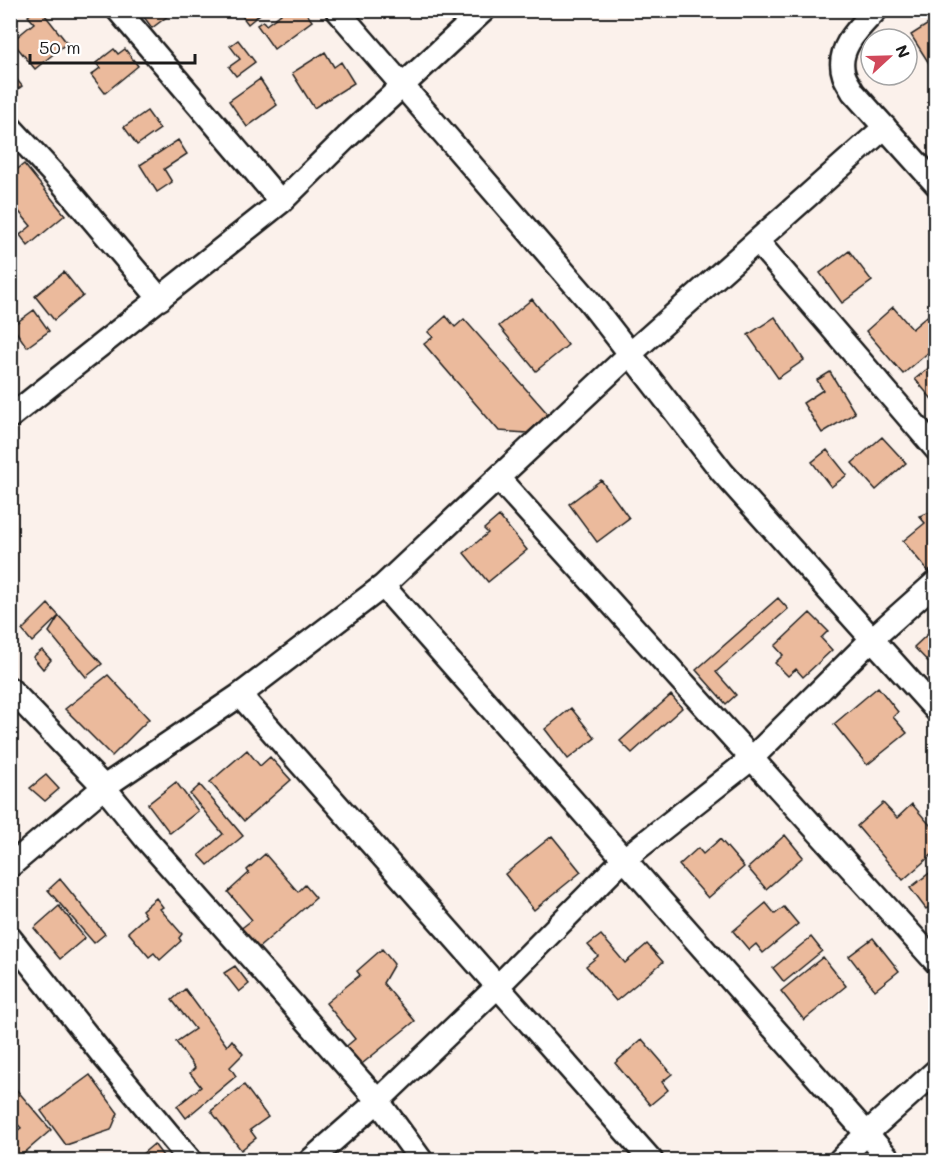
<svg xmlns="http://www.w3.org/2000/svg" width="946" height="1171" viewBox="0 0 946 1171" font-family="Mali,sans-serif">
	<rect width="100%" height="100%" fill="#fbf1eb"/>
	<filter id="ink" filterUnits="userSpaceOnUse"><feTurbulence type="fractalNoise" baseFrequency=".0167" numOctaves="2"/><feDisplacementMap in="SourceGraphic" scale="12" xChannelSelector="R" yChannelSelector="G"/><feConvolveMatrix kernelMatrix="1 2 1 2 8 2 1 2 1" color-interpolation-filters="sRGB"/></filter>
	<g filter="url(#ink)">
		<path fill="#ebba9c" stroke="#1c1c1c" stroke-width="1.5" d="M35,10h6l26,33 -32,26 -23,-28 22,-18 -6,-7z
			M139,10h33l1,2 -21,16z
			M241,10h24l-17,14 -9,-12z
			M278,10h26l8,11 -38,28 -17,-24 6,-4 3,4 15,-11z
			M936,19v47l-4,2 -21,-33z
			M238,40l17,22 -19,14 -7,-9 11,-8 -10,-13z
			M114,49l4,5 7,-5 13,17 -33,27 -14,-18 9,-7 -4,-5z
			M325,52l9,15 7,-5 13,21 -40,25 -22,-35z
			M11,72l11,14 -12,9v-22z
			M260,79l17,26 -30,22 -18,-26z
			M147,111l13,18 -23,16 -13,-18z
			M178,140l9,14 -23,15 8,13 -15,10 -17,-27z
			M24,164l41,51 -37,31 -8,-11 11,-9 -21,-25v-26z
			M849,251l23,30 -30,22 -22,-30z
			M64,272l19,24 -29,24 -19,-24z
			M532,299l36,46 -32,26 -37,-45z
			M893,307l19,22 20,-17 4,4v30l-33,28 -37,-43z
			M34,310l15,21 -22,16 -15,-21z
			M446,316l9,11 9,-8 84,95 -21,19 -28,-2 -75,-87 9,-7 -5,-5z
			M775,317l29,43 -26,18 -30,-43z
			M936,362v42l-21,-25z
			M830,372l25,41 -33,20 -19,-30 20,-13 -6,-10z
			M882,437l24,26 -30,27 -24,-27z
			M827,450l20,25 -16,12 -19,-25z
			M601,480l28,38 -32,24 -28,-38z
			M936,510v55l-8,6 -25,-30 22,-18 -6,-7z
			M499,516l28,34 -39,32 -24,-29 24,-20 -4,-4z
			M778,598l10,11 -72,63 20,23 -10,9 -30,-34z
			M48,604l11,12 -27,26 -10,-12z
			M810,613l18,18 -7,7 11,12 -29,27 -7,-8 -8,7 -13,-13 8,-8 -8,-9z
			M59,616l43,48 -16,13 -37,-45z
			M931,631l5,5v34l-22,-23z
			M42,650l9,10 -8,9 -10,-12z
			M108,675l41,44 -37,37 -47,-47z
			M878,687l20,25 -5,5 14,16 -40,32 -33,-41z
			M671,695l11,13 -50,45 -12,-12z
			M571,708l24,30 -27,21 -23,-30z
			M247,750l13,16 10,-9 21,23 -47,41 -34,-39z
			M46,775l13,14 -14,12 -15,-13z
			M176,782l22,29 -28,22 -22,-29z
			M200,785l43,51 -35,29 -9,-10 24,-21 -33,-40z
			M883,803l14,15 15,-14 24,28v19l-33,29 -46,-54z
			M785,835l18,22 -37,32 -18,-21z
			M552,836l29,36 -47,38 -29,-36z
			M720,839l24,28 -36,31 -29,-33 19,-17 5,6z
			M265,854l33,38 7,-7 11,13 -60,52 -17,-20 13,-10 -24,-28 21,-19 -2,-3z
			M936,868v38l-2,-2 -8,5 -16,-21z
			M60,879l45,55 -11,9 -46,-53z
			M156,898l7,9 -3,2 22,25 -3,4 2,3 -21,19 -6,-7 -5,4 -21,-25 18,-16 -4,-6z
			M766,903l9,11 9,-7 14,17 -35,29 -7,-9 -7,6 -16,-19z
			M59,906l26,32 -25,21 -26,-31z
			M601,935l24,28 22,-19 16,18 -47,39 -30,-35 12,-10 -10,-11z
			M811,937l11,14 -38,31 -11,-14z
			M873,938l26,33 -24,19 -26,-34z
			M382,949l12,15 -11,19 32,38 -57,46 -15,-18 12,-10 -29,-36 34,-28 -3,-4z
			M823,957l23,29 -42,34 -23,-29z
			M235,966l14,18 -10,8 -15,-19z
			M185,989l42,57 5,-6 11,14 -13,13 6,9 -50,42 -9,-12 24,-19 -11,-14 5,-5 -19,-26 19,-13 -23,-29z
			M642,1039l30,35 -10,8 6,8 -18,15 -35,-42z
			M90,1075l28,38 -7,17 -45,15 -25,-34z
			M10,1082l41,48 -35,30h-6v-24l11,-8 -11,-12z
			M244,1085l24,32 -18,13 6,8 -15,12 -30,-39z
			M154,1144l12,16h-31z"/>
		<g fill="none" stroke-linecap="round" stroke-linejoin="round">
			<g stroke="#1c1c1c" stroke-width="27">
				<path id="street" d="M118,10l163,192
					M337,10l252,291 133,171 214,238
					M876,10c-16,17 -41,39 -32,65 2,6 6,11 9,17l83,92
					M10,127l51,55 99,117
					M757,241l179,208
					M10,417l271,-215 66,-65 137,-127
					M498,478l438,484
					M383,586l507,574
					M10,689l94,98 42,52 232,262 43,59
					M240,695l411,465
					M10,866l94,-79 136,-92 143,-109 247,-232 255,-227
					M10,938l91,115 89,107
					M311,1160l67,-59 120,-115 125,-126 128,-101 121,-120 64,-57
					M840,1160l26,-26 70,-63"/>
			</g>
			<use href="#street" stroke="#fff" stroke-width="22"/>
		</g>
	</g>
	<rect width="946" height="1171" fill="none" stroke="#fff" stroke-width="36"/>
	<rect x="18" y="18" width="910" height="1135" fill="none" stroke="#1c1c1c" stroke-width="2" filter="url(#ink)"/>
	<g transform="translate(889 57) rotate(68)"><circle r="28" fill="#ffffff" stroke="#a4a4a4" stroke-width="1.5"/>
	<path d="M0-4.5L10 22L0 15L-10 22Z" fill="#d1495b"/>
	<text y="-9" font-size="16" font-weight="bold" text-anchor="middle" fill="#1c1c1c">N</text>
	</g>
	<path d="M30 54v9h165v-9" fill="none" stroke="#1c1c1c" stroke-width="3"/>
	<text x="39" y="54" font-size="18" fill="#1c1c1c" stroke="#ffffff" stroke-width="4.5" paint-order="stroke">50 m</text>
</svg>
